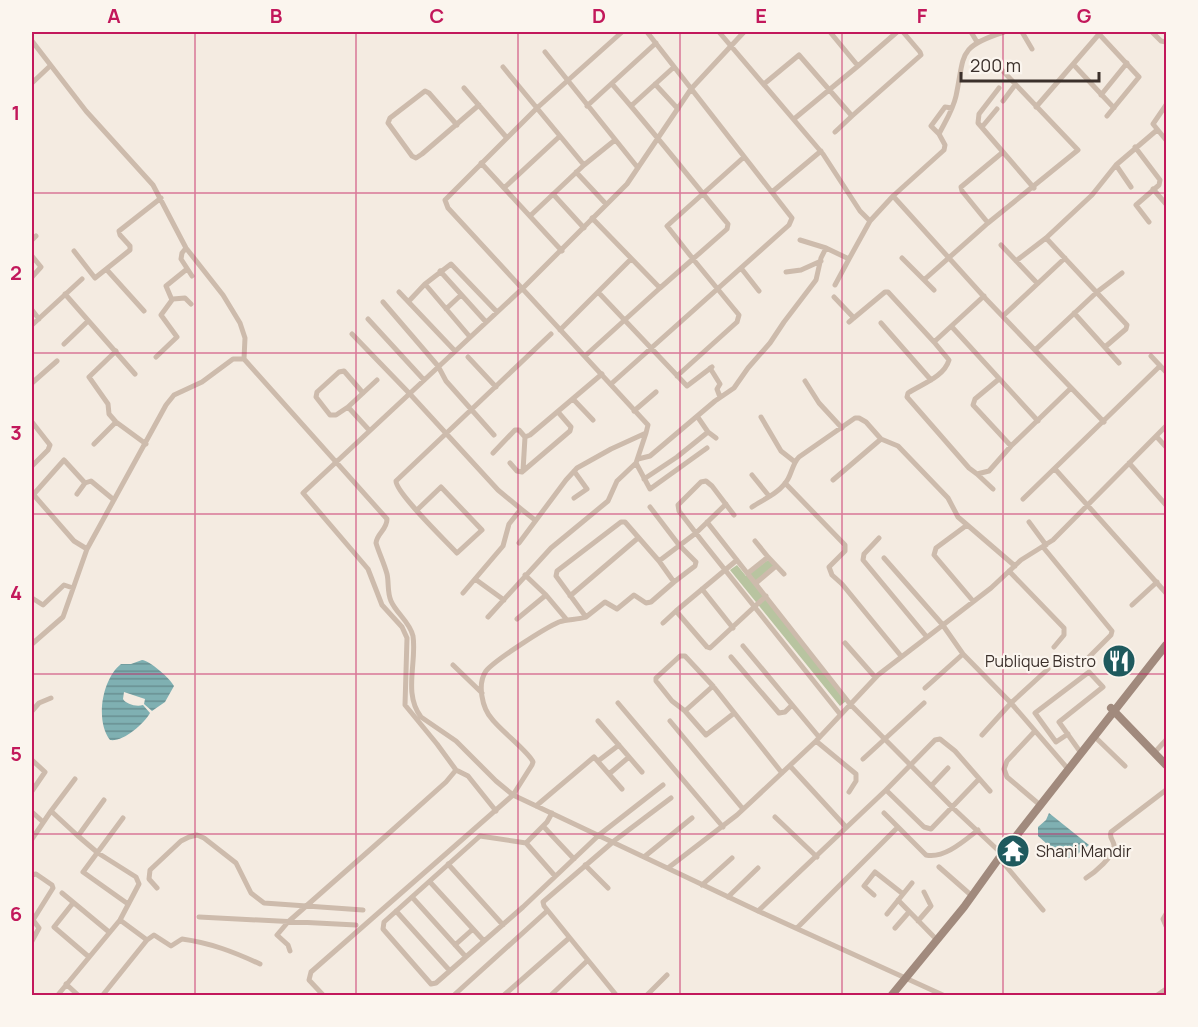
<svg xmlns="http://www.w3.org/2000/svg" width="1198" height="1027" viewBox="0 0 1198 1027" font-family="Manrope,sans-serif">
	<defs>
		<pattern id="water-rules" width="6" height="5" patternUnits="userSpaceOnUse" patternTransform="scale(1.5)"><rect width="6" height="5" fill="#7fb0b2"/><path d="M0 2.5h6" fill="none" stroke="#699091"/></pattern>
	</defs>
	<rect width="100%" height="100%" fill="#f4ebe1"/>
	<path fill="#b8c4a0" d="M768,560l6,6 -21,17 93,118 -6,5 -110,-136 7,-5 9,11z"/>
	<path fill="url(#water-rules)" d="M142,660c8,1 28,18 32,26l-9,16 -13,9 -8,-7 1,-5 -21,-7 -1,7c3,5 13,8 20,6l7,8c-7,12 -27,29 -40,27 -15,-19 -8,-61 11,-76h10z
		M1049,813l40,32 -15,12 -10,2 -26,-23v-9l8,-7z"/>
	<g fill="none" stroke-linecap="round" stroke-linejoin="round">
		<path stroke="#cdbbac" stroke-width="5" d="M719,32l104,122 37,57 10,10 23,-25 93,103 118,123
			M971,32l6,10
			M1022,32l10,17
			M1152,32l9,9 5,1
			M1099,34l40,43 -32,39
			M32,41l54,70 67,74 33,63 37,47 17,28 5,15 -1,21
			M545,52l93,116
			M1073,64l41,44
			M858,66l39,-34
			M503,67l81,98 -54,51
			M32,83l18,-17
			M612,84c40,46 77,93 116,140l-1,5 -34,30 -26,-33 77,-69
			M655,84l23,25
			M764,84l35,-29 53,61 69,-61 -1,-3 -17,-20
			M464,88l43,50
			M999,88l-20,26 -1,9 56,65
			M1101,95l26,-32
			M1003,101l12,-16
			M1166,105l-13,19 13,16
			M587,106l69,-63
			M631,106l43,-39
			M1036,107l64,-74
			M794,119l64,-53 -28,-34
			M457,125l-28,-32 -4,-2 -35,27 -2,5 24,33 4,2 6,-4 57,-49
			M982,127l15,-18
			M835,132l17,-16
			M939,134l-8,-8 14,-19 7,1
			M1135,147l25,33 -1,5 -23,20 13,17
			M481,163l81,88
			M584,165l31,-25
			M1116,165l15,22
			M576,172l30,32
			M504,188l56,-52
			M1153,189l13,15
			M772,192l49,-41
			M553,194l31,34
			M893,196l51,-46 1,-5 -6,-11c6,-12 14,-24 17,-38 9,-42 1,-49 48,-64
			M592,218l68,70 33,-29 46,56 -2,7 -60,54
			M988,223l-26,-32 -1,-4 42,-35
			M1046,238l81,87 -1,4 -21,18
			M32,240l4,-4
			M800,240l26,8
			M1001,245l36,38
			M186,248l-4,5 -1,6 11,17
			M74,251l21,27 35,-28v-4l-10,-11 -1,-4 42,-33
			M32,256l9,11 -9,10
			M902,258l32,32
			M1016,261l30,-23 46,-43 24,-30 41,-35
			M741,268l18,23
			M107,270l37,41
			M440,271l46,51
			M786,272l15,-2 20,-9
			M925,279l63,-56 90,-73 -78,-82
			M425,284l26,-20 46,48
			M835,285l14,-26
			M399,292l56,59
			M598,292l89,94 25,-19
			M65,294l70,80
			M984,296l-50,46 15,18c-5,17 -27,24 -41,33l-1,4 62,71 8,6 12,-3 22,-25 60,-58
			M834,297l20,21
			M173,299l12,-1 6,6
			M409,301l16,-17 45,53
			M383,302l55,64 8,15 48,54
			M446,309l15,-14
			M32,310l7,9
			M1074,313l45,50
			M1003,316l62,-58
			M368,319l56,61
			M849,322l36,-30h3l46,50
			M881,323l50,57
			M32,325l50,-46
			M952,327l86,94
			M560,330l71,-71
			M352,334l57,59 89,97 23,19
			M64,344l24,-23
			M1035,350l62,-58 25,-19
			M116,351l-27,26 19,27 1,10 7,8 30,22
			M585,356l75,-68
			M1151,356l15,16
			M156,357l21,-20 -16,-22 11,-15 -6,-14 21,-17
			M468,357l28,30
			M710,368l10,16 -3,5 3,8
			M999,379l-24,20 -2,6 38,41
			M805,381l14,22 23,25
			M32,383l25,-22
			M611,384l178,-159 3,-7 -145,-186
			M573,399l20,21
			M348,407l-12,8h-6l-14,-18 1,-5 22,-20 5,-1 19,22
			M634,411l22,-19
			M697,416l11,16 8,6
			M761,417l20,34 14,11
			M32,422l18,23 -2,5 -16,16
			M369,430l-21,-23 29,-27
			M1156,436l10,11
			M94,444l22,-22
			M493,453l22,-23h4l6,7 5,-2 72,-61
			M638,459l12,-3 65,-55 19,-13 14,-20 22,-25 14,-21 32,-42 5,-22 5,-10 23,11 21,-38
			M510,463l7,8 5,1 48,-41 1,-4 -13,-15
			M636,463l14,26 57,-41
			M1129,463l37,42
			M1055,469l111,124
			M523,471l2,-34
			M574,471l13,18 -13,9
			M977,474l16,15
			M752,475l17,21
			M644,479l33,-22 31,-25
			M833,480l48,-41
			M785,483l60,62v6l-16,16 3,8 10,9 59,72
			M32,493l42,48 13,8
			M77,494l8,-11 6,-2 23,19
			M33,495l31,-35 21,23
			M1023,499l137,-133
			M650,507l29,38 17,17 -1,4 -21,16
			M752,507c12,-8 28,-14 36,-28 4,-7 5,-16 11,-22l56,-39h4l7,4 15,17 17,7 50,52 10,19 57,49
			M417,510l24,-23 41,43 -25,23c-11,-12 -61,-60 -61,-72l155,-147
			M734,515l-22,-29 -6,-5 -5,1 -23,23 1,6 23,30 138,173
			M707,522l143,182 103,104 49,46
			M1029,522l17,23
			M967,525l-31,23 -2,7 39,46
			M879,538l-15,16 -1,6 63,76
			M755,541l13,16
			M519,543l47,-63 11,-12 34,-19 35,-16 2,-8 -200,-217 -3,-8 92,-92 85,-76
			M1043,547l69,84 -1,4 -23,23
			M884,558l58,66 21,30
			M737,560l-61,51 31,36 3,1 56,-52
			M659,561l15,21 -23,20 -5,1 -12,-8 -17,14 -12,-7 -19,15 -30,-41 1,-5 64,-49h4l34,39 37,-28 30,-29
			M1009,571l55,57v7l-10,12
			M748,573l20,-16 16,17
			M525,575l21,20 21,25
			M475,579l29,21
			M756,583l20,-17
			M702,589l31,39
			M463,593l40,-47 6,-22 12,-15 14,11
			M570,596l68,-58
			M32,598l11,7 21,-20 9,3
			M1132,605l25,-23
			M488,617l63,-69 57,-47 9,-20 19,-18 10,-30
			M517,619l29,-24
			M663,623l13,-12
			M845,643l30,34
			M32,644l31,-27 24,-68 79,-144 8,-10 28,-13 31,-23h11l143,160c0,11 -10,14 -11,24 3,10 8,20 11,31 2,8 0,18 4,27 5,12 19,21 22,35 4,27 -10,57 8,81l35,24 40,40 17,14 245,116 187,85
			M743,646l76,91
			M731,657l48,56 6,-1 7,-7
			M453,665l29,28
			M925,688l38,-34 48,49 57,66
			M618,703l105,124
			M32,711l7,-8 12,-5
			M685,711l28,-25
			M733,714l-27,21 -21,-24 -13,-10 -16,-20v-3l24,-22h5l28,30 69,87
			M598,721l44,51
			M670,721l73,88
			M1035,731l-28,30 -3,8 3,8 33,28
			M1068,734l-12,8 -21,-29 54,-41 14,15 -44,35 22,31
			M982,735l29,-32 37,-34
			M1094,736l31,30
			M816,741l40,33v7l-7,11
			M1155,752l11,-12
			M863,759l61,-56
			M32,760l13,12 -13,19
			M598,761l21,-16
			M790,766l56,61
			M456,770l12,6 28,35
			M609,774l20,-17
			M75,779l-24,32 27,25
			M931,786l17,-18
			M886,790l38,37 7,2 48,-50
			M536,806l58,-49 28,32
			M32,812l10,9
			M552,813l-5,9 -21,21 -46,-7 -96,86 -1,7 48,55 5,-1 87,-76 76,-72 64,-50
			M884,813l42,42c18,4 38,-14 52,-25
			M775,817l42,40
			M123,818l-40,54 45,32
			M543,826l31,33
			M32,839l19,-28
			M526,843l29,33
			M644,857l48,-39
			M999,858l44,52
			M448,864l55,61
			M585,865l23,23
			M939,867l33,29
			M668,868l69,-53 79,-74 62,-66 113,-87 30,-28 32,-20 113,-114
			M32,875l4,-1 16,11 1,3 -20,32 6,8 -7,13
			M1086,878c8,-5 29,-22 28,-33 -1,-6 -5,-7 -3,-13l55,-42
			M430,882l54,59
			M702,885l30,-27
			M157,888l-8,-9 1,-9 31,-29 8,-4 8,-2 7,3 32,25 15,30 13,10 99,7
			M62,893l47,39
			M874,895l-10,-9 11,-14 28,22
			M412,897l54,60
			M728,897l30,-29
			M898,900l39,40
			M73,903l-19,24 35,30
			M396,911l54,60
			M758,911l128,-121 49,-50 5,-1 15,12 35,40
			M887,914l25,-31
			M1166,914l-3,5 3,7
			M199,917l157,8
			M918,921l13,-15 -7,-14
			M797,928l101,-101
			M895,928l14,-16
			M147,940l7,-5 17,11 11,-7c29,4 52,13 78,25
			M455,945l18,-16
			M290,951l-2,-6 -11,-10 11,-13 100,-88 58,-52 10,-12 -19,-26 -32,-39 2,-67 -5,-11 -20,-22 -14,-36 -65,-76 219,-204 105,-105 64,-95 53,-57
			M66,984l13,12
			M57,996l63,-76 19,-36 -3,-7 -38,-24 -20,-17 26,-36
			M102,996l45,-56 -27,-20
			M324,996l-15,-16 2,-8 202,-177 19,-30 1,-3c-3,-9 -33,-32 -41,-43 -10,-11 -15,-35 -6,-48 9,-11 59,-43 73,-49 9,-3 18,-2 27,-5
			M453,996l94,-85
			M503,996l65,-57
			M550,996l37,-35
			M617,996l-73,-90 -1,-4 71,-61 57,-43
			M646,996l21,-21
			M1156,996l10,-7"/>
		<path stroke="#a18a7d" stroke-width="8" d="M1111,708l55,57
			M891,996l73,-89 38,-53 164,-209"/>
	</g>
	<path fill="none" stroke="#c2185b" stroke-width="1.5" stroke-opacity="0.55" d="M195,32v964M356,32v964M518,32v964M680,32v964M842,32v964M1003,32v964M32,193h1134M32,353h1134M32,514h1134M32,674h1134M32,834h1134"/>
	<defs>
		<g id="restaurant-disc" transform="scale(1.725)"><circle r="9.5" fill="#1f5a5e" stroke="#fbf5ee"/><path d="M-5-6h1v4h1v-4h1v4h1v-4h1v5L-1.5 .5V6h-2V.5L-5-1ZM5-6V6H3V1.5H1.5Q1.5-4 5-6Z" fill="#fff"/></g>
		<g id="temple-disc" transform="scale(1.725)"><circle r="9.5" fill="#1f5a5e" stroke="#fbf5ee"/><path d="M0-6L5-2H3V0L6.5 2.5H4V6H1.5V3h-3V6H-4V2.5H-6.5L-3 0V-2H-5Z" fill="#fff"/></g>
	</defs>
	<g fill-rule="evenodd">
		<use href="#restaurant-disc" x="1119" y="661"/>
		<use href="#temple-disc" x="1013" y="851"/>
	</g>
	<g text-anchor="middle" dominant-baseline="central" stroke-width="4.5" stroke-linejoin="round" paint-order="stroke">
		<g font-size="16" fill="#3b302b" stroke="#fbf5ee" text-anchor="end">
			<text x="1096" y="661">Publique Bistro</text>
			<text x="1036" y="851" text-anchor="start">Shani Mandir</text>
		</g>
	</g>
	<rect width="1198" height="1027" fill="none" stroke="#fbf5ee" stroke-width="66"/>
	<path d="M961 72v9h138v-9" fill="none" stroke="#3b302b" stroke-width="3"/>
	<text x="970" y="72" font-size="18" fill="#3b302b" stroke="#fbf5ee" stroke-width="4.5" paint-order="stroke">200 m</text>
	<rect x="33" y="33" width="1132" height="961" fill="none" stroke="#c2185b" stroke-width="2"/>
	<g font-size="20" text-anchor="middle" font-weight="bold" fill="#c2185b">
		<text x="114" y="23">A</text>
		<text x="276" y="23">B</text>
		<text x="437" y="23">C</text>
		<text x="599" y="23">D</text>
		<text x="761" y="23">E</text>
		<text x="922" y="23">F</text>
		<text x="1084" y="23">G</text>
		<text x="16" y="120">1</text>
		<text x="16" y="280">2</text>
		<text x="16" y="440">3</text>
		<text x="16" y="600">4</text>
		<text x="16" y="761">5</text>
		<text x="16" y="921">6</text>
	</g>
</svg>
